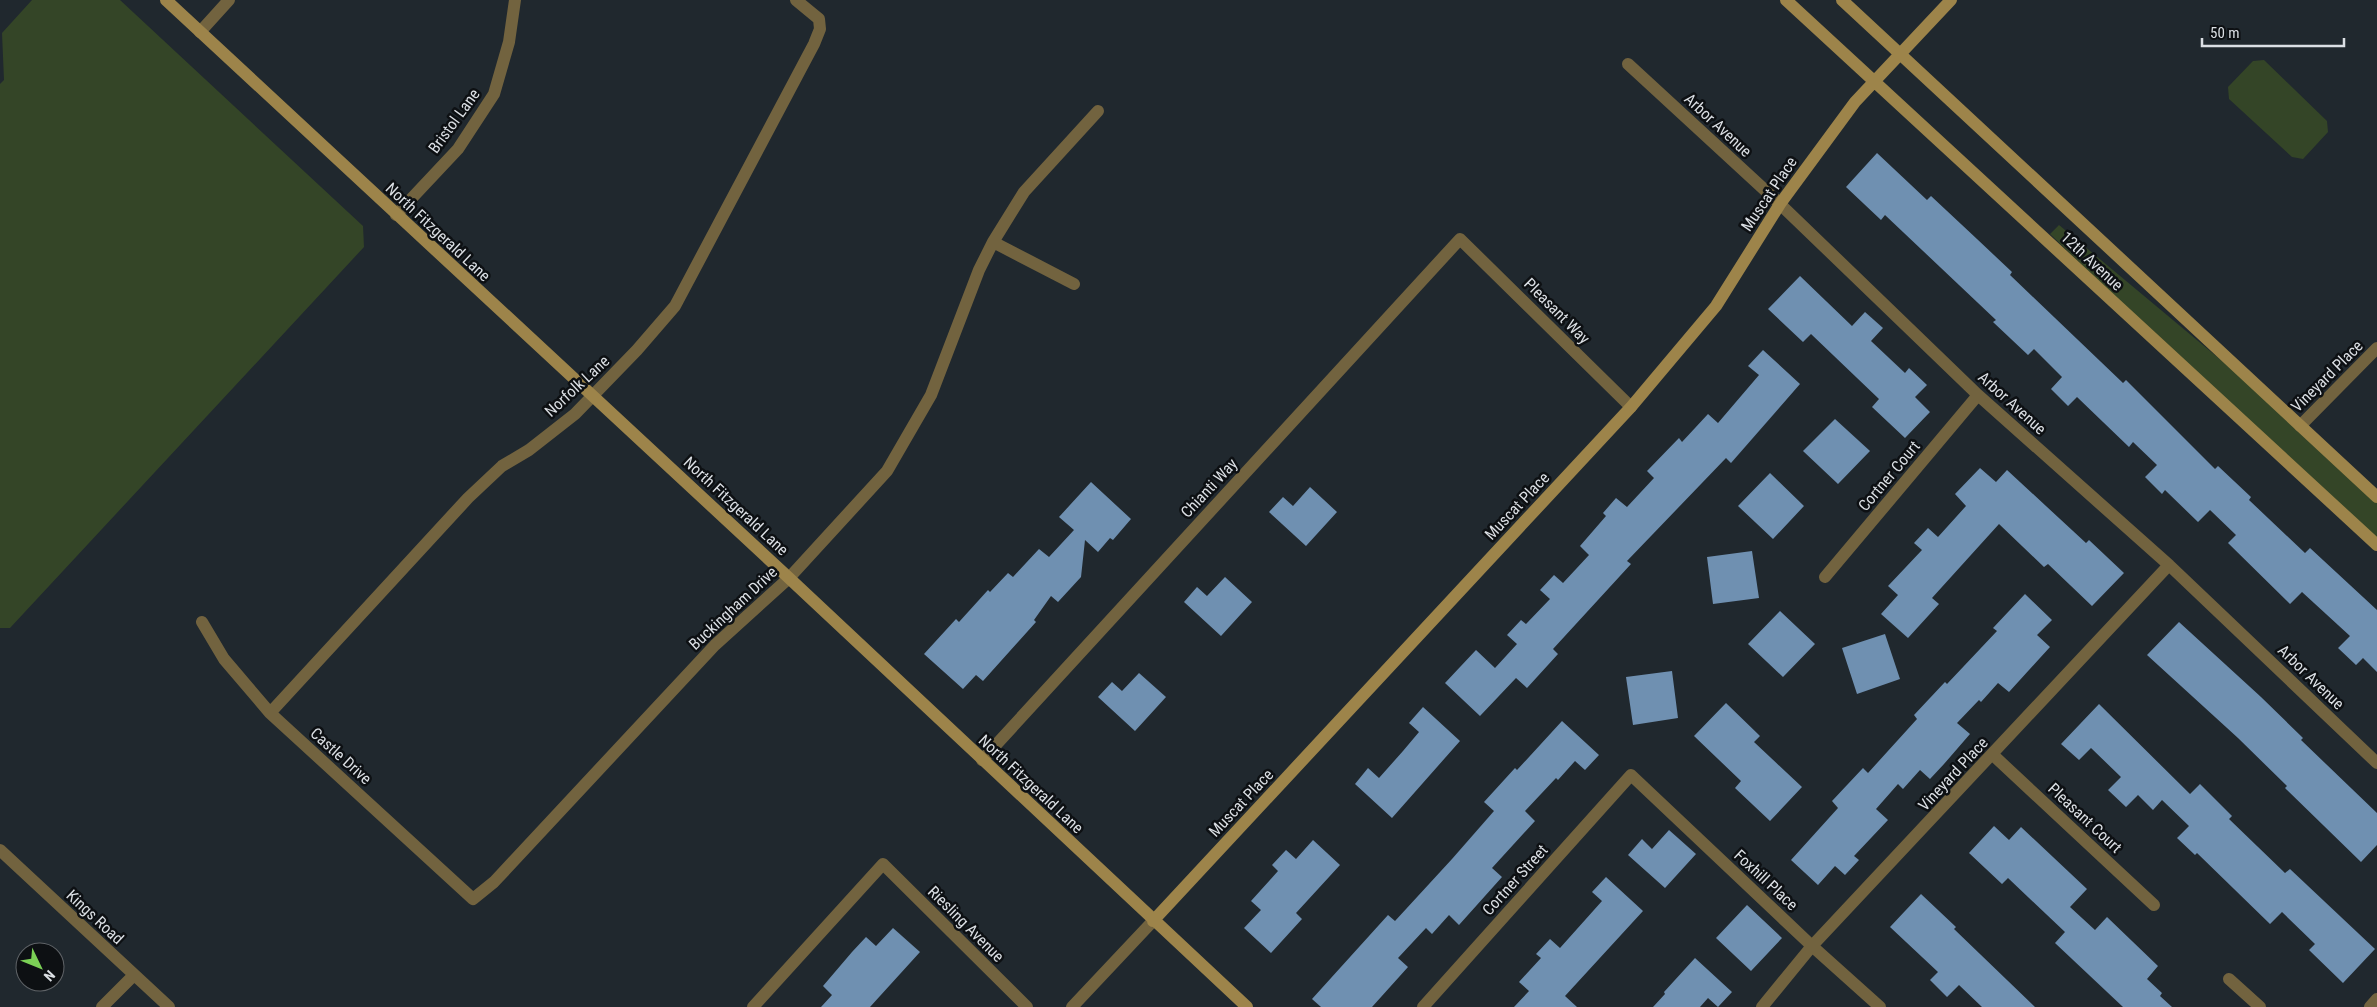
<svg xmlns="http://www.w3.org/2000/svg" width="2377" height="1007" viewBox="0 0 2377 1007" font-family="'Roboto Condensed',sans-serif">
	<rect width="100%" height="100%" fill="#20282e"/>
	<path fill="#344527" d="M32,0h88l243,226 1,21 -354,381h-10v-544l4,-4 -2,-47z
		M2264,60l63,61 1,11 -25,27 -11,-2 -63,-58 -1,-12 25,-26z
		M2059,225l241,201 77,71v49l-97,-90 -230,-222z"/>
	<path fill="#6f90b1" d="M1877,153l50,47 4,-4 46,43 35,33 -2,3 113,108 3,-3 89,89 3,-3 33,31 -2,3 56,53 5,-5 67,62v62l-14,-14 -7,7 -18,-17 12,-12 -48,-44 -12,12 -62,-61 8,-8 -26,-25 -12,12 -33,-32 -3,4 -17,-17 12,-12 -24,-23 -4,5 -52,-50 -9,9 -17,-17 11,-12 -28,-28 -6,6 -35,-33 3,-2 -111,-105 -4,5 -35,-33z
		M1800,276l52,50 13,-14 18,16 -12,13 34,32 4,-5 18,17 -12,12 15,15 -25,26 -33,-31 7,-8 -68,-65 -8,8 -35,-33z
		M1763,350l37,34 -69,79 -5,-5 -99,103 4,3 -78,85 5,5 -31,34 -11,-10 -36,38 -35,-33 31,-33 19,18 22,-24 -10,-9 14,-15 5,4 24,-25 -10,-9 14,-15 9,8 26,-28 -9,-9 26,-30 -3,-3 13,-15 11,9 27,-29 -7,-7 32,-33 3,4 26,-28 10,9 41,-48 -11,-9z
		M1835,419l35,32 -32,33 -35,-33z
		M1980,468l16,14 11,-12 79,73 3,-3 35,33 -32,33 -44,-42 -4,3 -45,-43 -67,74 7,6 -31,34 -27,-24 17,-19 -10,-9 34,-36 -8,-7 14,-15 10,9 28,-31 -11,-12z
		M1770,473l34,33 -31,33 -35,-33z
		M1091,482l40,37 -18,21 -3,-2 -12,14 -13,-12 -4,37 -23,25 -7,-6 -17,24 2,2 -53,59 -7,-6 -13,14 -39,-35 32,-35 3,3 29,-32 2,2 18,-19 5,4 26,-28 10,8 25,-27 -15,-13z
		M1310,487l27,25 -31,34 -37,-34 14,-15 10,9z
		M1752,551l7,47 -46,6 -6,-47z
		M1225,577l27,25 -31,34 -37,-34 13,-15 10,9z
		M2025,594l27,26 -15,15 13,12 -41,45 -11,-9 -17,19 -2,-2 -22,23 13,11 -26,30 -14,15 -10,-9 -17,19 -5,-5 -22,25 12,11 -34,36 5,4 -14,15 -10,-9 -17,19 -27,-25 47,-52 -6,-7 31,-33 5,5 49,-54 -3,-4 31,-33 2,2 50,-53 -4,-3z
		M1780,611l35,33 -32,33 -35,-33z
		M2179,622l82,75 42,41 -2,2 76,73v32l-16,17 -76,-74 2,-2 -49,-48 -91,-83z
		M1885,634l15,45 -43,15 -15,-46z
		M1672,671l6,47 -45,7 -7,-48z
		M1139,673l27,24 -31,34 -37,-34 14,-15 10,9z
		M1726,703l34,33 -6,6 48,45 -32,34 -35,-33 6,-7 -47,-45z
		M2099,704l91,90 10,-10 32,32 -3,3 56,54 5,-4 85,80 -32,34 -34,-33 6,-6 -33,-32 -12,12 -73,-71 -2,2 -18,-17 12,-12 -27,-26 -9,10 -15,-15 -12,12 -18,-17 13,-13 -30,-29 -12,12 -18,-16z
		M1423,707l37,34 -68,77 -37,-34 13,-16 11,10 24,-27 16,-19 -10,-9z
		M1562,721l37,34 -14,15 -10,-9 -17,19 -2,-2 -31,33 10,10 -43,47 10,9 -43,48 -10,-10 -17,19 -6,-6 -28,30 10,9 -36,40h-51l-9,-8 76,-84 7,6 57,-62 42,-48 -10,-9 31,-34 2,2z
		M1994,826l15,14 12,-13 66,62 -17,18 25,23 12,-13 51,49 -11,13 15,14 -2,3 12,11h-49l-68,-64 10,-11 -57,-54 -6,6 -33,-31z
		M1669,830l27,24 -31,34 -37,-33 14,-16 10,10z
		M1313,840l27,25 -44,48 6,6 -31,34 -27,-25 17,-18 -10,-9 27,-30 -6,-6 14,-15 10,9z
		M1606,877l37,34 -78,85 12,11h-63l15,-16 -10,-9 22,-24 -5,-4 14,-15 10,9 42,-47 -10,-9z
		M1921,894l35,33 -2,2 81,78h-53l-23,-22 -12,12 -17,-17 8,-8 -48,-45z
		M1747,905l35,33 -31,33 -35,-33z
		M893,928l27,24 -50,55h-49l11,-12 -9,-9 29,-34 14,-15 10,9z
		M1695,958l37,34 -14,15 -10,-9 -8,9h-47l12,-13 -1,-2z"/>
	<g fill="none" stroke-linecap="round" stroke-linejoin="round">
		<path stroke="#72633f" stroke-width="12" d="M200,32l29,-32
			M1628,64l152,140 198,191 191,170 208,198
			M396,215l62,-66 36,-55 15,-52 6,-42
			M993,242l81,42
			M2300,426l77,-78
			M1825,577l153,-182
			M202,622l22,37 46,54 203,186 21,-17 221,-237 74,-67 98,-107 44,-76 48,-125 14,-28 31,-50 74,-81
			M270,713l198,-215 34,-32 27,-16 46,-36 62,-64 38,-44 139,-262 6,-15 -1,-10 -23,-19
			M1993,755l161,150
			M982,760l478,-521 171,168
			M0,850l169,157
			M2229,979l31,28
			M102,1007l32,-32
			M753,1007l130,-143 144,143
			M1072,1007l81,-86
			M1423,1007l208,-232 181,171 68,61
			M1762,1007l50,-61 357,-381
			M2370,1007l7,-8"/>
		<path stroke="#9d844a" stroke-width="12" d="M166,0l623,578 458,429
			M1786,0l591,545
			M1842,0l535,497
			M1153,921l478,-514 85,-101 64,-102 75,-102 96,-102"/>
	</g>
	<g text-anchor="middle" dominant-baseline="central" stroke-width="5" stroke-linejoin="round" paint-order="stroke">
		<g font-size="16" fill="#dbdfe4" stroke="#0d1013">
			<text transform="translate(454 121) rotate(-54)">Bristol Lane</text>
			<text transform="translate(1718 125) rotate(43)">Arbor Avenue</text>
			<text transform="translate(1769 194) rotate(-56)">Muscat Place</text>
			<text transform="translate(438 232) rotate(43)">North Fitzgerald Lane</text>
			<text transform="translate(2092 261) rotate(43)">12th Avenue</text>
			<text transform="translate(1557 311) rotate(45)">Pleasant Way</text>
			<text transform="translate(2327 376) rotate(-45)">Vineyard Place</text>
			<text transform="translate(577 386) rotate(-43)">Norfolk Lane</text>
			<text transform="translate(2012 403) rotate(42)">Arbor Avenue</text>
			<text transform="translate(1889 476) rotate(-50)">Cortner Court</text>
			<text transform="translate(1209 488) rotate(-47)">Chianti Way</text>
			<text transform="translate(736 506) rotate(43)">North Fitzgerald Lane</text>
			<text transform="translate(1517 506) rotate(-47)">Muscat Place</text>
			<text transform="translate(733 608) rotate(-43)">Buckingham Drive</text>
			<text transform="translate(2311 677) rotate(44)">Arbor Avenue</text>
			<text transform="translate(341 756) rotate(42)">Castle Drive</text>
			<text transform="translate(1953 774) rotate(-47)">Vineyard Place</text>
			<text transform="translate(1031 784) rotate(43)">North Fitzgerald Lane</text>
			<text transform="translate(1241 803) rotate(-47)">Muscat Place</text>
			<text transform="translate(2085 818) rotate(43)">Pleasant Court</text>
			<text transform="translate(1515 880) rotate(-48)">Cortner Street</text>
			<text transform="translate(1766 880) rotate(43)">Foxhill Place</text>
			<text transform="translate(95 917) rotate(43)">Kings Road</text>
			<text transform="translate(966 924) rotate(45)">Riesling Avenue</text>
		</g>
	</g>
	<g transform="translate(40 967) rotate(133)"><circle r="24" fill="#0d1013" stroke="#5f6367"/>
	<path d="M0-4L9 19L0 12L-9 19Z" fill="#7bd156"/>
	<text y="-8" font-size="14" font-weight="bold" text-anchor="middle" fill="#dbdfe4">N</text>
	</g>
	<path d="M2202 38v8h142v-8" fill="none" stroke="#dbdfe4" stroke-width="2.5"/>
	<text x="2210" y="38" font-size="15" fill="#dbdfe4" stroke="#0d1013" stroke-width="4" paint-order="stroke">50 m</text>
</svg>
